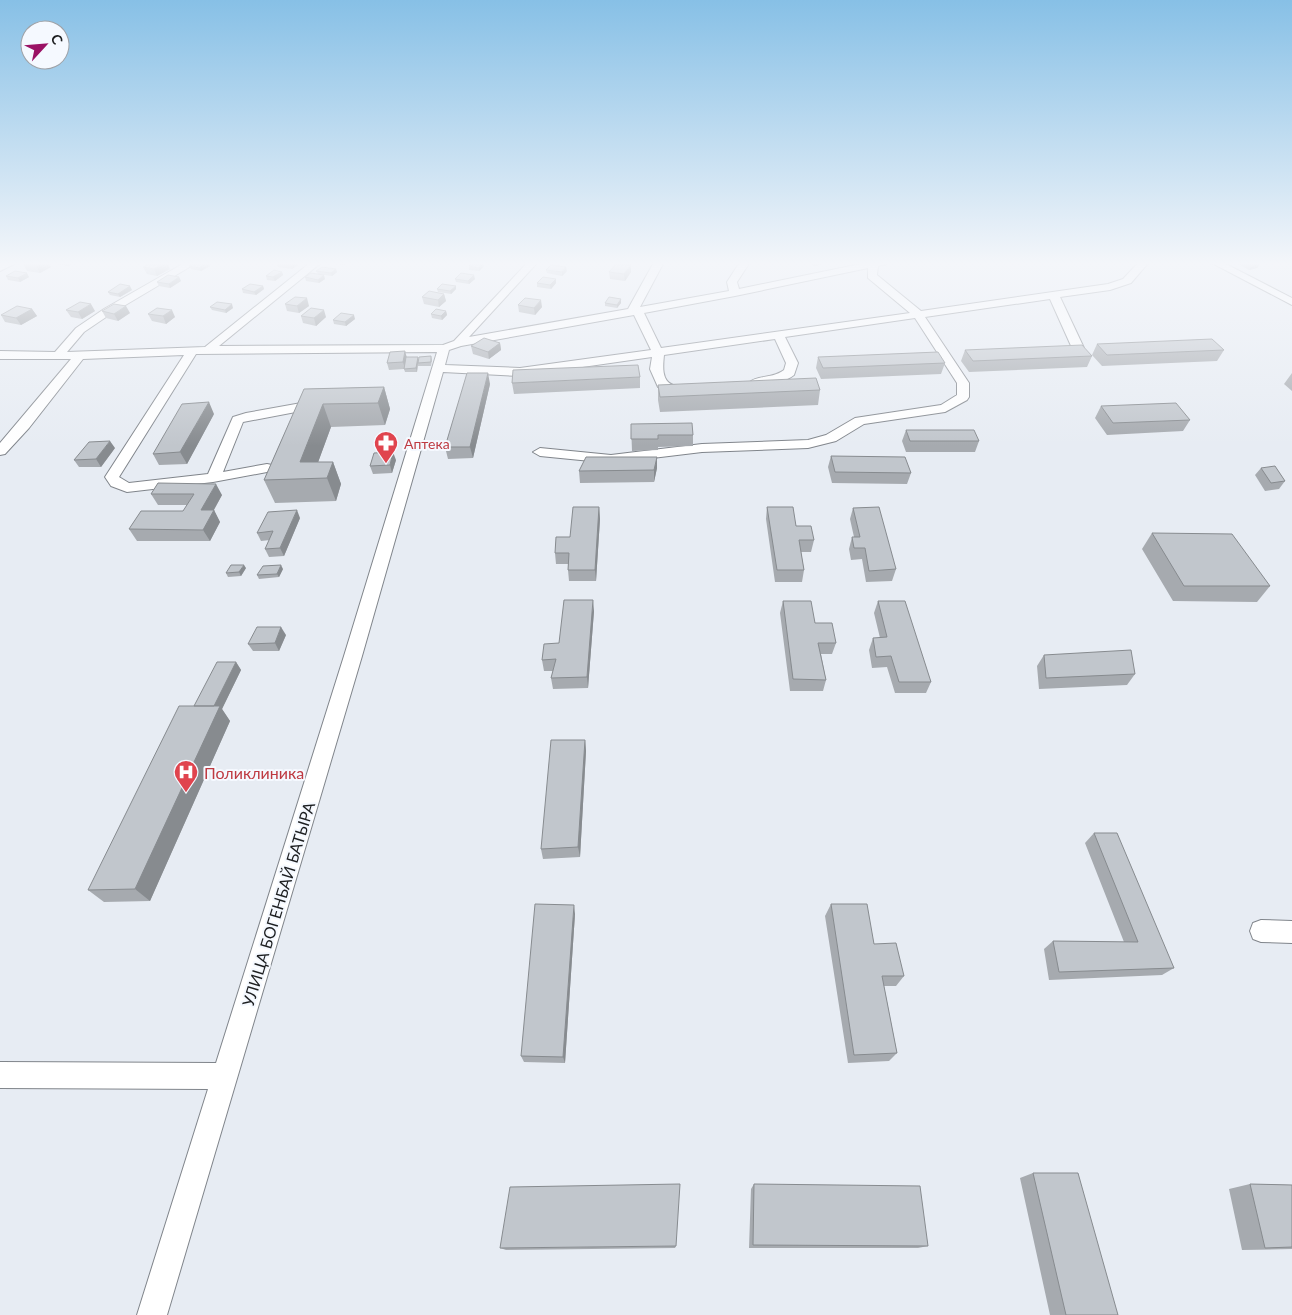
<svg xmlns="http://www.w3.org/2000/svg" width="1292" height="1315" viewBox="0 0 1292 1315" font-family="Lato,sans-serif">
	<rect width="100%" height="100%" fill="#e7ecf3"/>
	<g fill="none" stroke-linecap="round" stroke-linejoin="round">
		<g stroke="#80858b" stroke-width="2">
			<path id="minor" d="M5,262h13l-18,9v-7z
				M186,262h12l-86,51 -28,19 -17,20 138,-5 106,-85h11l-103,84 224,-1 11,-4 74,-79h10l-69,75 159,-28 26,-47h10l-24,45 89,-16 -2,-9 13,-20h10l-13,20 2,7 131,-27h18l-1,2 -9,2 -1,9 44,36 187,-27 15,-5 16,-17h10l-18,21 -21,7 -50,7 24,51 -6,3 -6,-3 -22,-49 -125,18 44,66v14l-2,3 -22,12 -81,12 -28,17 -28,7 -106,4 -91,11 -71,-7 -7,-4 7,-4 71,7 91,-11 106,-4 18,-5 29,-17 86,-13 16,-10v-12l-42,-65 -130,19 13,26 -4,12c-9,7 -35,17 -44,7 7,-7 22,-3 34,-12l2,-7 -11,-24 -111,16c-1,10 -3,26 9,30 5,2 11,0 16,1l2,3c-9,9 -23,4 -33,-2l-8,-18 2,-12 -132,19 -77,-4 -81,284 -195,659h-30l71,-226 -208,-1v-26l216,1 128,-407 93,-304 -241,2 -77,123 10,6 79,-9 25,-57 13,-4 72,-13 4,1 2,3 -2,3 -79,15 -20,50 44,-8 5,1 2,3 -2,3 -5,1 -54,10 -86,10 -16,-6 -6,-9 79,-122 -101,4 -54,69 -24,26 -5,1v-12l71,-84h-71v-8l55,1 21,-24 28,-19zM868,268v10l42,35 -249,35 -17,-35 91,-17zM634,315l17,35 -131,18 -75,-3 4,-15 12,-4z
				M1210,262h12l70,36v7z
				M1261,920l31,1v22l-31,-1 -8,-3 -3,-8 3,-8z"/>
		</g>
		<use href="#minor" fill="#fff" fill-rule="evenodd"/>
	</g>
	<path fill="#a6aaaf" d="M53,262h22l-7,4 -14,-3z
		M196,262h22l-3,2 -6,-1 1,3 -9,5 -10,-2 -2,-3z
		M332,262h16l-4,3 -11,-2z
		M809,262h22l-17,4z
		M1234,262h27l-4,6 -8,2z
		M484,263v3l-5,5 -10,-1v-4z
		M23,264l28,3 -11,6 -13,-2z
		M277,264l21,1 -6,4 -14,-2z
		M631,265v7l-6,9 -15,-2 -1,-7z
		M143,267l27,2 -13,7 -10,-2z
		M336,269l1,3 -5,4 -14,-2 -2,-3z
		M546,270l21,1 -5,5 -15,-3z
		M282,272l1,3 -8,6 -8,-1 -1,-4z
		M6,276l23,1 -9,5 -12,-2z
		M179,277l2,4 -11,7 -11,-2 -2,-4z
		M305,277l20,2 -6,4 -13,-2z
		M455,279h20l-6,5 -13,-2z
		M556,279v4l-5,6 -14,-2v-4z
		M263,286l1,3 -8,6 -13,-2 -1,-4z
		M437,289h19l-5,5 -13,-2z
		M132,290l-12,7 -10,-2 -2,-3z
		M444,294l2,7 -7,6 -15,-3 -2,-7z
		M621,299v4l-4,5 -12,-2v-3z
		M285,304l24,2 -10,7 -12,-2z
		M518,305l24,2 -7,8 -16,-3z
		M210,307l23,1 -7,5 -14,-3z
		M32,309l5,7 -16,9 -16,-3 -4,-7z
		M66,310l29,1 -13,8 -11,-2z
		M102,311l28,2 -12,8 -12,-3z
		M446,311l1,4 -5,5 -10,-2 -1,-4z
		M148,314l27,3 -9,7 -14,-3z
		M301,316l25,1 -10,9 -13,-3z
		M355,319l-9,7 -12,-2 -1,-4z
		M500,343l1,7 -12,9 -16,-5 -2,-8z
		M1097,344l127,6 -7,11 -115,5 -10,-11z
		M965,350l127,6 -5,11 -118,5 -8,-11z
		M431,356l1,4 -1,6h-13v-2l-1,8h-12l-1,-3 -15,1 -2,-7 19,-6h12v3z
		M818,357l127,6 -4,11 -120,5 -5,-11z
		M1292,373v18l-8,-7z
		M640,377v11l-126,6 -2,-11z
		M490,384l-17,74 -25,1 -3,-12z
		M658,385l162,5 -2,15 -158,7 -2,-12z
		M384,387l6,22 -5,16 -54,2 -13,35h15l8,22 -5,17 -61,2 -11,-23 40,-91z
		M1101,406l89,14 -7,11 -76,4 -12,-17z
		M214,414l-27,50 -28,1 -6,-11z
		M631,424l62,11v11l-35,1v3l-26,1z
		M906,430l73,11 -4,11h-69l-4,-11z
		M115,448l-14,19h-22l-5,-7z
		M831,456l80,17 -4,11 -75,-1 -4,-16z
		M657,457v11l-3,14 -74,1 -1,-12z
		M396,460l-4,13 -19,1 -3,-8z
		M1261,468l24,13 -6,8 -14,2 -10,-16z
		M158,483l64,12 -8,15 6,12 -10,19h-73l-8,-12 54,-18 4,-6h-29l-7,-11z
		M599,507l1,12 -4,62h-27l-1,-11v-6h-12l-1,-11z
		M767,507l29,19 18,14 -3,12h-10l3,18 -2,12h-27l-9,-63z
		M853,508l43,61 -4,12 -26,1 -4,-23 -11,1 -2,-11 3,-12h2l-4,-18z
		M300,518l-16,38 -15,1 -4,-8 5,-9 -9,1 -4,-8z
		M1152,533l118,53 -13,16 -84,-1 -31,-52z
		M246,568l-5,8 -13,1 -2,-4z
		M283,569l-4,8 -20,2 -2,-4z
		M783,601l32,22 21,20 -4,11h-11l5,26 -3,11h-33l-10,-78z
		M878,601l53,81 -5,11h-31l-8,-26 -15,1 -3,-18 4,-12h7l-6,-25z
		M594,611l-6,77 -35,1 -2,-11 2,-7h-9l-2,-11 17,-17z
		M286,635l-7,16h-26l-5,-7z
		M1044,655l91,19 -8,11 -88,4 -2,-23z
		M236,662l5,8 -19,39 8,12 -80,180 -46,1 -16,-12 106,-184z
		M585,740l1,11 -6,106 -37,2 -2,-10z
		M1094,833l80,135 -12,7 -113,5 -5,-31 9,-8 71,1 -39,-99z
		M831,904l43,40 30,32 -8,10h-12l13,67 -8,8 -41,2 -23,-147z
		M575,914l-10,149 -41,-1 -3,-6z
		M1033,1173l85,142h-68l-30,-137z
		M754,1184l174,62 -10,2h-169l2,-59z
		M1250,1184l42,1v64l-50,1 -13,-61z
		M676,1246l-1,2 -169,2 -6,-2z"/>
	<path fill="#878b8f" d="M45,262h2l4,5 -11,6 -4,-7z
		M66,262h9l-7,4z
		M167,262l3,7 -13,7 -3,-7z
		M208,262l2,4 -9,5 -2,-3z
		M297,262l1,3 -6,4 -1,-3z
		M815,262h16l-17,4z
		M1254,262h7l-4,6 -8,2z
		M484,263v3l-5,5v-3z
		M631,265v7l-6,9 -1,-7z
		M566,267l1,4 -5,5v-4z
		M336,269l1,3 -5,4 -1,-3z
		M282,272l1,3 -8,6 -2,-4z
		M27,273l2,4 -9,5 -2,-4z
		M324,275l1,4 -6,4 -1,-3z
		M474,275l1,4 -6,5 -1,-3z
		M179,277l2,4 -11,7 -1,-4z
		M556,279v4l-5,6 -1,-4z
		M130,286l2,4 -12,7 -2,-3z
		M263,286l1,3 -8,6 -2,-3z
		M456,286v3l-5,5 -1,-3z
		M444,294l2,7 -7,6 -1,-7z
		M307,298l2,8 -10,7 -2,-7z
		M621,299v4l-4,5v-3z
		M541,300l1,7 -7,8 -1,-7z
		M91,304l4,7 -13,8 -4,-7z
		M232,304l1,4 -7,5 -1,-3z
		M126,306l4,7 -12,8 -4,-7z
		M32,309l5,7 -16,9 -5,-7z
		M172,310l3,7 -9,7 -3,-8z
		M324,310l2,7 -10,9 -2,-8z
		M446,311l1,4 -5,5 -1,-4z
		M354,315l1,4 -9,7 -1,-4z
		M500,343l1,7 -12,9 -1,-7z
		M405,351l2,7 -2,11 -2,-7z
		M418,357v4l-1,11 -1,-4z
		M488,373l2,11 -17,74 -3,-11z
		M384,387l6,22 -5,16 -7,-22z
		M209,402l5,12 -27,50 -7,-12z
		M323,404l8,23 -19,52 -12,-17z
		M110,441l5,7 -14,19 -5,-8z
		M393,452l3,8 -4,13 -2,-8z
		M657,457v11l-3,14v-12z
		M333,462l8,22 -5,17 -9,-23z
		M216,484l6,11 -15,27 -6,-12z
		M599,507l1,12 -4,62 -1,-11z
		M214,510l6,12 -10,19 -7,-11z
		M297,510l3,8 -16,38 -4,-8z
		M244,565l2,3 -5,8 -2,-4z
		M281,565l2,4 -4,8 -2,-3z
		M593,600l1,11 -6,77 -1,-11z
		M281,627l5,8 -7,16 -4,-8z
		M236,662l5,8 -19,39 8,12 -80,180 -15,-12 77,-180z
		M585,740l1,11 -6,106 -2,-10z
		M574,905l1,9 -10,149 -2,-6z"/>
	<path fill="#c1c6cc" stroke="#878b8f" d="M28,262h17l-9,4 -13,-2z
		M153,262h14l-13,7 -11,-2z
		M196,262h12l-9,6 -10,-2z
		M280,262h17l-6,4 -14,-2z
		M473,262h3l8,1 -5,5 -10,-2z
		M617,263l14,2 -7,9 -15,-2z
		M551,265l15,2 -4,5 -16,-2z
		M322,267l14,2 -5,4 -15,-2z
		M274,270l8,2 -9,5 -7,-1z
		M15,271l12,2 -9,5 -12,-2z
		M311,273l13,2 -6,5 -13,-3z
		M461,273l13,2 -6,6 -13,-2z
		M168,275l11,2 -10,7 -12,-2z
		M543,277l13,2 -6,6 -13,-2z
		M120,284l10,2 -12,8 -10,-2z
		M250,284l13,2 -9,6 -12,-3z
		M442,284l14,2 -6,5 -13,-2z
		M429,291l15,3 -6,6 -16,-3z
		M295,297l12,1 -10,8 -12,-2z
		M609,297l12,2 -4,6 -12,-2z
		M525,298l16,2 -7,8 -16,-3z
		M80,302l11,2 -13,8 -12,-2z
		M217,302l15,2 -7,6 -15,-3z
		M114,304l12,2 -12,8 -12,-3z
		M17,306l15,3 -16,9 -15,-3z
		M157,308l15,2 -9,6 -15,-2z
		M311,308l13,2 -10,8 -13,-2z
		M436,309l10,2 -5,5 -10,-2z
		M341,313l13,2 -9,7 -12,-2z
		M484,338l16,5 -12,9 -17,-6z
		M1212,339l12,11 -117,5 -10,-11z
		M1082,345l10,11 -119,5 -8,-11z
		M405,351l-2,11 -16,1 3,-11z
		M938,352l7,11 -122,5 -5,-11z
		M431,356v6l-13,1 1,-6z
		M406,357h12l-2,11 -12,1z
		M638,365l2,12 -128,6 1,-13z
		M467,373h21l-18,74h-25z
		M816,378l4,12 -160,7 -2,-12z
		M384,387l-6,16 -55,1 -23,58h33l-6,16 -63,2 40,-91z
		M209,402l-29,50 -27,2 29,-50z
		M1176,403l14,17 -77,3 -12,-17z
		M692,423l1,12h-35v4h-27v-15z
		M906,430h68l5,11h-69z
		M110,441l-14,18 -22,1 15,-18z
		M393,452l-3,13 -20,1 4,-13z
		M831,456l74,1 6,16 -76,-1z
		M586,457h71l-3,13 -75,1z
		M1275,466l10,15 -14,2 -10,-15z
		M158,483l58,1 -15,26h13l-11,20 -74,-1 12,-18h42l11,-17h-43z
		M573,507h26l-4,63h-27l1,-17h-14l1,-16h14z
		M767,507h26l3,19h15l3,14h-15l5,30h-27z
		M879,507l17,62 -27,2 -4,-23h-11l-2,-11h8l-7,-29z
		M297,510l-17,38 -15,1 8,-18 -16,2 11,-21z
		M1152,533l80,1 38,52h-86z
		M231,565h13l-5,7 -13,1z
		M281,565l-4,9 -20,1 6,-9z
		M564,600h29l-6,77 -36,1 5,-19 -14,1 2,-16 15,-1z
		M783,601h28l4,22h17l4,20h-18l8,37 -33,-1z
		M878,601h27l26,81h-32l-8,-26 -15,1 -3,-19 14,-1z
		M257,627h24l-6,16 -27,1z
		M1131,650l4,24 -89,4 -2,-23z
		M217,662h19l-22,44h-20z
		M179,706h41l-85,183 -47,1z
		M551,740h34l-7,107 -37,2z
		M1094,833h23l57,135 -115,4 -6,-31 85,1z
		M535,904l39,1 -11,152 -42,-1z
		M831,904h36l7,40 22,-1 8,33h-22l15,77 -43,2z
		M1033,1173h45l40,142h-52z
		M680,1184l-4,62 -176,2 10,-61z
		M754,1184l166,2 8,60 -175,-1z
		M1250,1184l42,1v62l-27,1z"/>
	<linearGradient id="sky" x2="0" y2="1"><stop stop-color="#87c0e6"/><stop offset="0.59" stop-color="#f4f6fa"/><stop offset="1" stop-color="#f4f6fa" stop-opacity="0"/></linearGradient>
	<rect width="1292" height="446" fill="url(#sky)"/>
	<defs>
		<g id="pharmacy-pin" transform="scale(1.25)"><path d="M0 17L-7.5 6A9.5 9.5 0 1 1 7.5 6Z" fill="#e0444e" stroke="#f5f9ff"/><path d="M-2-6h4v4h4v4h-4v4h-4v-4h-4v-4h4Z" fill="#fff"/></g>
		<g id="hospital-pin" transform="scale(1.25)"><path d="M0 17L-7.5 6A9.5 9.5 0 1 1 7.5 6Z" fill="#e0444e" stroke="#f5f9ff"/><path d="M-5-5h3v3.5h4V-5h3V5h-3V1.5h-4V5h-3Z" fill="#fff"/></g>
	</defs>
	<g fill-rule="evenodd">
		<use href="#pharmacy-pin" x="386" y="443"/>
		<use href="#hospital-pin" x="186" y="772"/>
	</g>
	<g text-anchor="middle" dominant-baseline="central" stroke-width="4" stroke-linejoin="round" paint-order="stroke">
		<g font-size="14" fill="#be3a42" stroke="#f5f9ff" text-anchor="start">
			<text x="404" y="443">Аптека</text>
		</g>
		<g font-size="16" fill="#be3a42" stroke="#f5f9ff" text-anchor="start">
			<text x="204" y="772">Поликлиника</text>
		</g>
		<g font-size="16" fill="#1c1e20" stroke="#f5f9ff">
			<text transform="translate(278 904) rotate(-73)">УЛИЦА БОГЕНБАЙ БАТЫРА</text>
		</g>
	</g>
	<g transform="translate(45 45) rotate(64)"><circle r="24" fill="#f5f9ff" stroke="#9ea1a6"/>
	<path d="M0-4L9 19L0 12L-9 19Z" fill="#9a1265"/>
	<text y="-8" font-size="14" font-weight="bold" text-anchor="middle" fill="#1c1e20">С</text>
	</g>
</svg>
